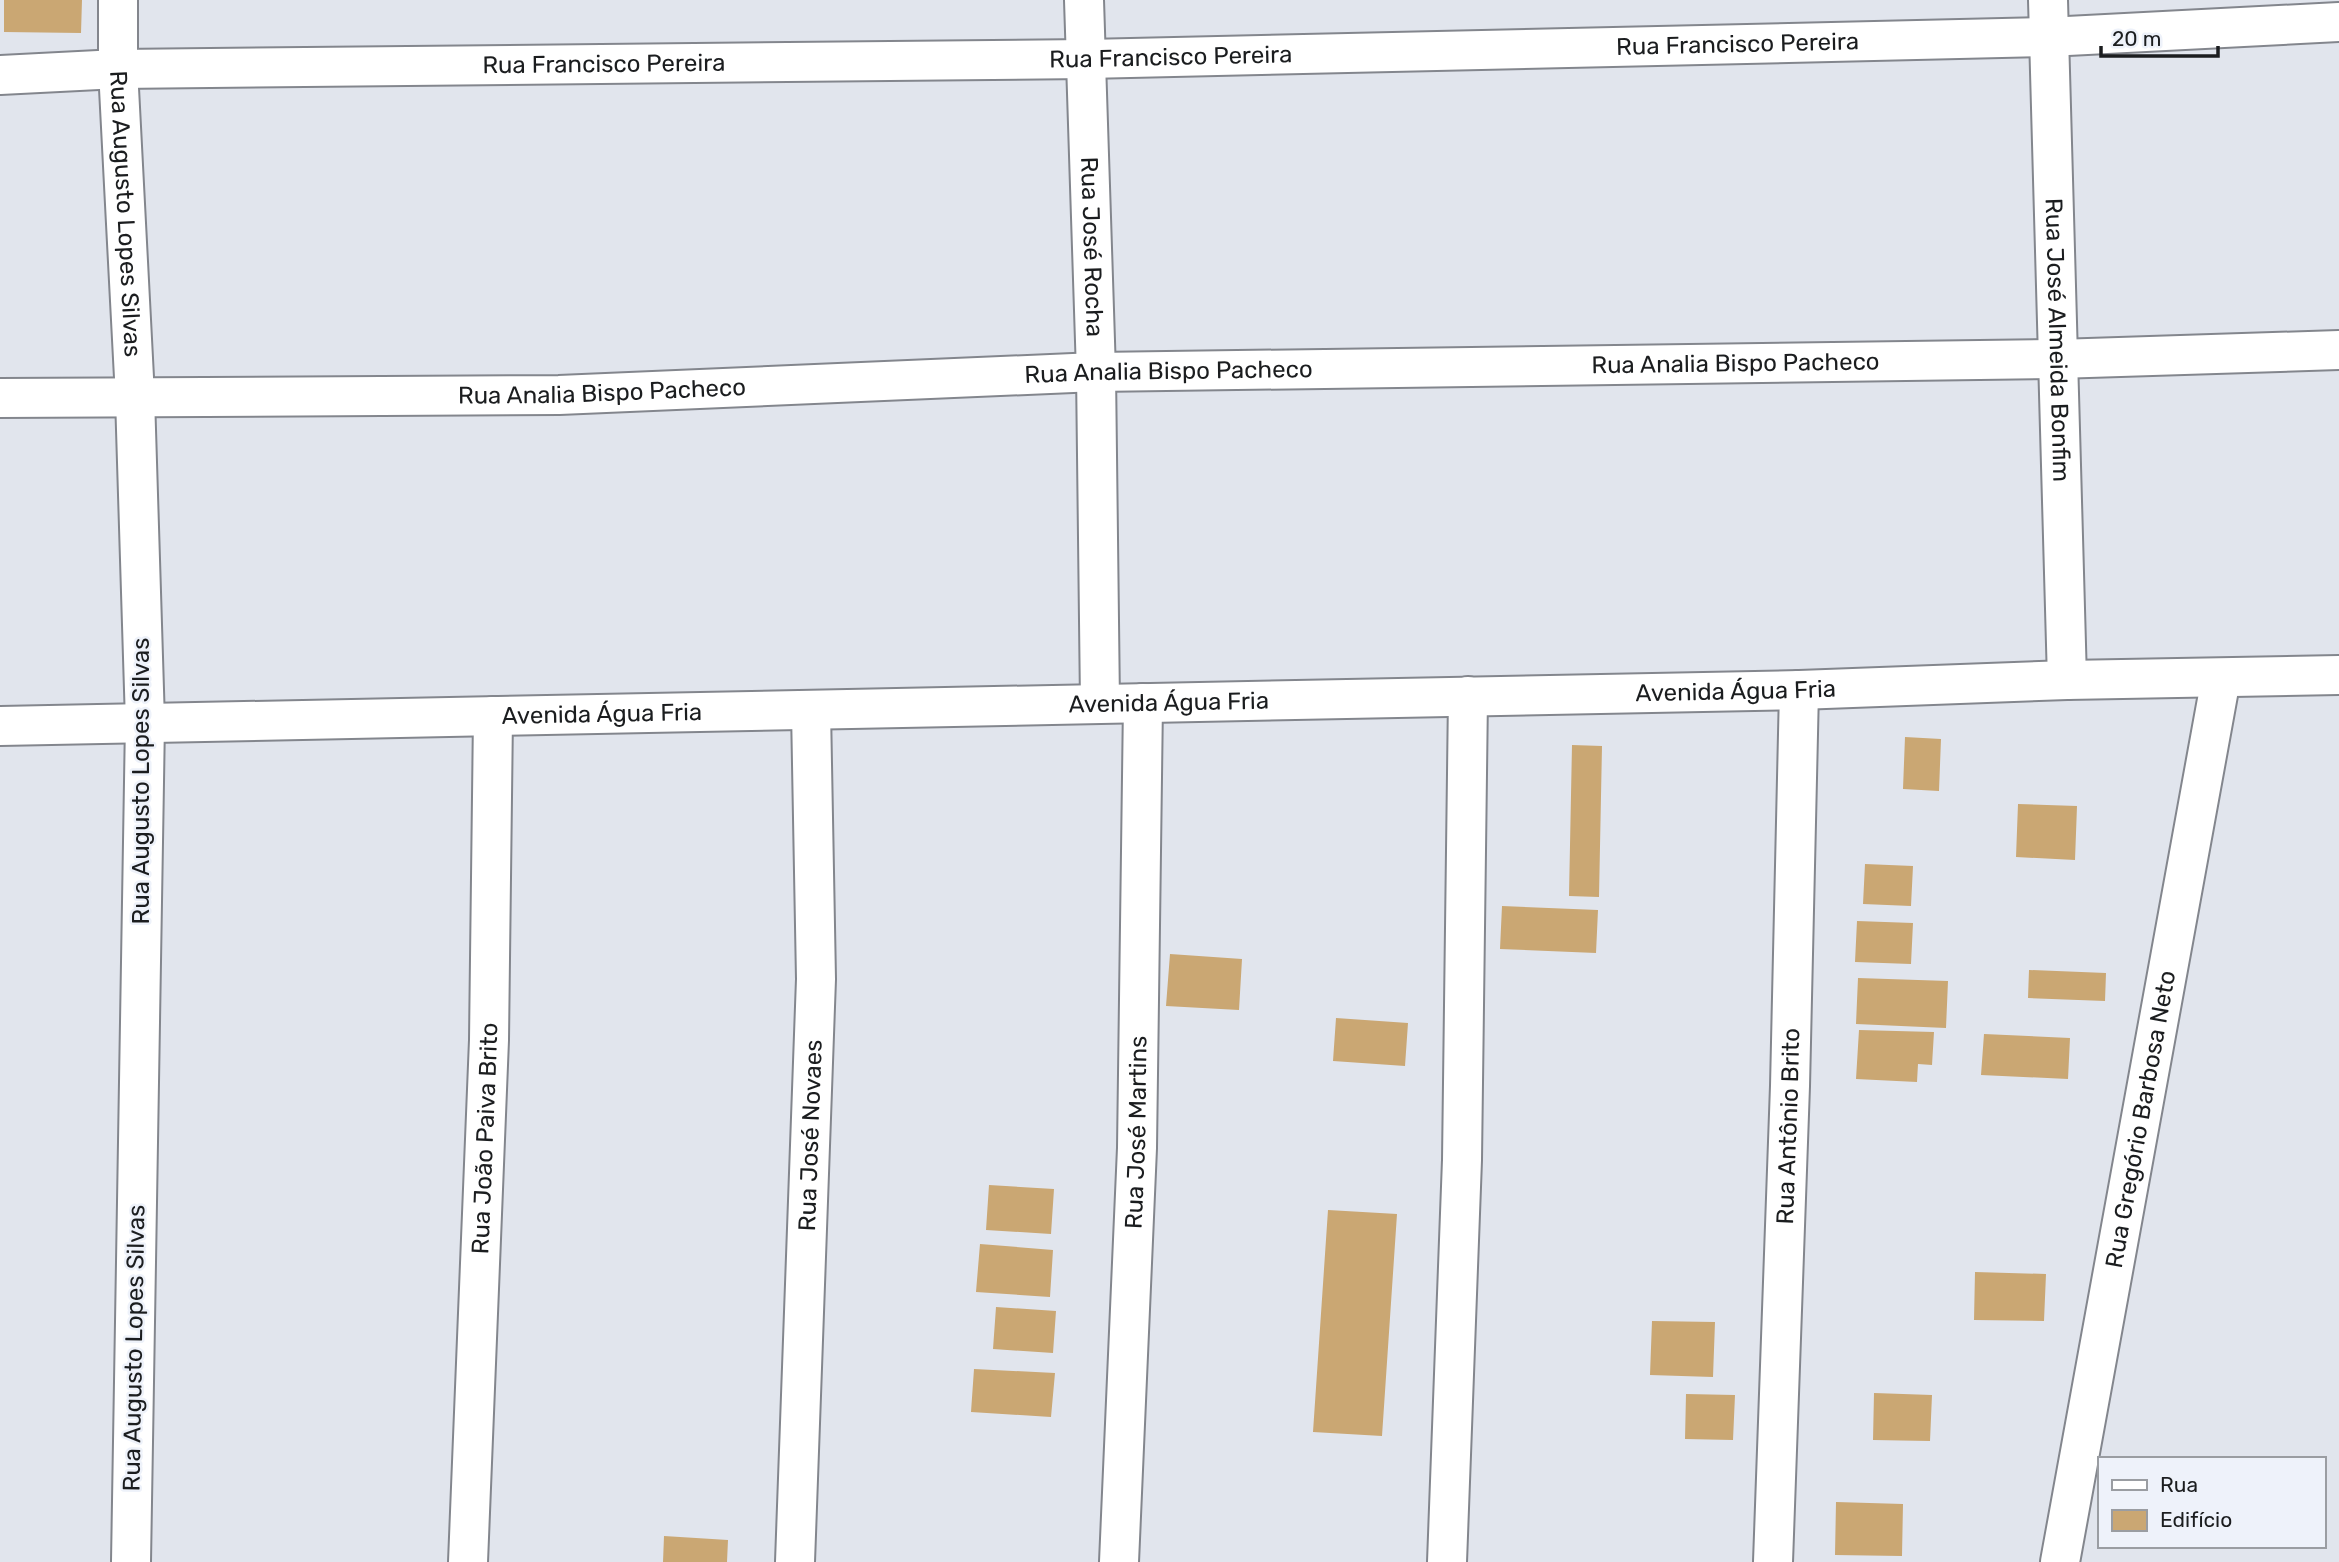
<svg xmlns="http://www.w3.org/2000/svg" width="2339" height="1562" viewBox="0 0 2339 1562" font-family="Rubik,sans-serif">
	<rect width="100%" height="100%" fill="#e1e5ed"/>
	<path fill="#caa773" d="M4,0h78l-1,33 -77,-1z
		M1905,737l36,2 -2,52 -36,-2z
		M1572,745l30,1 -3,151 -30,-1z
		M2018,804l59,2 -2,54 -59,-3z
		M1865,864l48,2 -2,40 -48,-2z
		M1502,906l96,4 -2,43 -96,-4z
		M1857,921l56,2 -2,41 -56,-2z
		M1170,954l72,5 -3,51 -73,-4z
		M2029,970l77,3 -1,28 -77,-3z
		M1858,978l90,3 -2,47 -90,-4z
		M1336,1018l72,5 -3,43 -72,-5z
		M1859,1030l75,2 -2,33 -14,-1 -1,18 -61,-3z
		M1984,1034l86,4 -2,41 -87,-4z
		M989,1185l65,4 -3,45 -65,-4z
		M1328,1210l69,4 -15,222 -69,-4z
		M980,1244l73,6 -3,47 -74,-5z
		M1975,1272l71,2 -2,47 -70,-1z
		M996,1307l60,4 -3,42 -60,-4z
		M1652,1321l63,1 -2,55 -63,-2z
		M974,1369l81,4 -4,44 -80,-5z
		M1874,1393l58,2 -2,46 -57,-1z
		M1686,1394l49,1 -2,45 -48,-1z
		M1836,1502l67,2 -1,52 -67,-1z
		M664,1536l64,4 -1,22h-64z"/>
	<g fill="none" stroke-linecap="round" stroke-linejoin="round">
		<g stroke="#83868d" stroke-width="42">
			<g id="minor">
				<path id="s1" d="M118,0v69l17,328 10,325 -14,840"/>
				<path id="s2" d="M1084,0l12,372 4,331"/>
				<path id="s3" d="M2048,0l19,680"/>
				<path id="s4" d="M0,75l118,-6 969,-10 961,-22 291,-15"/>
				<path id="s5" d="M0,398l559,-3 537,-23 961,-13 282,-9"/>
				<path id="s6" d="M0,726l1799,-36 268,-10 272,-5"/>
				<path id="s7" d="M468,1562l21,-522 4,-324"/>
				<path id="s8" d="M795,1562l21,-583 -5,-269"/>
				<path id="s9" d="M1119,1562l18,-414 6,-445"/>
				<path d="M1447,1562l15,-402 6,-464"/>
				<path id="s10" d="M1773,1562l17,-476 9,-396"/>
				<path id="s11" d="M2060,1562l161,-884"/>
			</g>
		</g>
		<use href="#minor" stroke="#fff" stroke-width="38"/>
	</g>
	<g text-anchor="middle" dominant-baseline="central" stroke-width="5" stroke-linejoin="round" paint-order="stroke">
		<g font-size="24" fill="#1b1d1f" stroke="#eef2fa">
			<text stroke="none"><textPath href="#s4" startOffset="1738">Rua Francisco Pereira</textPath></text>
			<text stroke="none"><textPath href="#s4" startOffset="1171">Rua Francisco Pereira</textPath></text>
			<text stroke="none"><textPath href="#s4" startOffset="604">Rua Francisco Pereira</textPath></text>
			<text stroke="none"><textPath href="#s1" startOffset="214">Rua Augusto Lopes Silvas</textPath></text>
			<text stroke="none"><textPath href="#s2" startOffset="247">Rua José Rocha</textPath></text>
			<text stroke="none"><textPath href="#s3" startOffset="340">Rua José Almeida Bonfim</textPath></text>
			<text stroke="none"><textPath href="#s5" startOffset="1736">Rua Analia Bispo Pacheco</textPath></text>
			<text stroke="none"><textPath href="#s5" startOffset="1169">Rua Analia Bispo Pacheco</textPath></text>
			<text stroke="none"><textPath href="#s5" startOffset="602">Rua Analia Bispo Pacheco</textPath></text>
			<text stroke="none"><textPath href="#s6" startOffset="1736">Avenida Água Fria</textPath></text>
			<text stroke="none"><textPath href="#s6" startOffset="1169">Avenida Água Fria</textPath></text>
			<text stroke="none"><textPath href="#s6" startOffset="602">Avenida Água Fria</textPath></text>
			<text transform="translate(141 781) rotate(-90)">Rua Augusto Lopes Silvas</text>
			<text stroke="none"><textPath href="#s11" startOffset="450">Rua Gregório Barbosa Neto</textPath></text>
			<text stroke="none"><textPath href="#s10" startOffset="436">Rua Antônio Brito</textPath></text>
			<text stroke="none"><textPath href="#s9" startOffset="430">Rua José Martins</textPath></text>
			<text stroke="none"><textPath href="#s8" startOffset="427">Rua José Novaes</textPath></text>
			<text stroke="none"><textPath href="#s7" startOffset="424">Rua João Paiva Brito</textPath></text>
			<text transform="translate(134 1348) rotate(-89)">Rua Augusto Lopes Silvas</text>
		</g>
	</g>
	<rect x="2098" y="1457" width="228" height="91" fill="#eef2fa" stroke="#9a9da2" stroke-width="2"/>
	<rect x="2112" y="1480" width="35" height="10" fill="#ffffff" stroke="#9a9da2" stroke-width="2"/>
	<text x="2160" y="1492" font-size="21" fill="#1b1d1f">Rua</text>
	<rect x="2112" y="1510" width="35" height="21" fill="#caa773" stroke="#9a9da2" stroke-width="2"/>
	<text x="2160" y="1527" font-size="21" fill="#1b1d1f">Edifício</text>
	<path d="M2101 46v10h117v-10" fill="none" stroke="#1b1d1f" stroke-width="3.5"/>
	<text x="2112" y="46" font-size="21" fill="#1b1d1f" stroke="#eef2fa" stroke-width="5" paint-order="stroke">20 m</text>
</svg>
